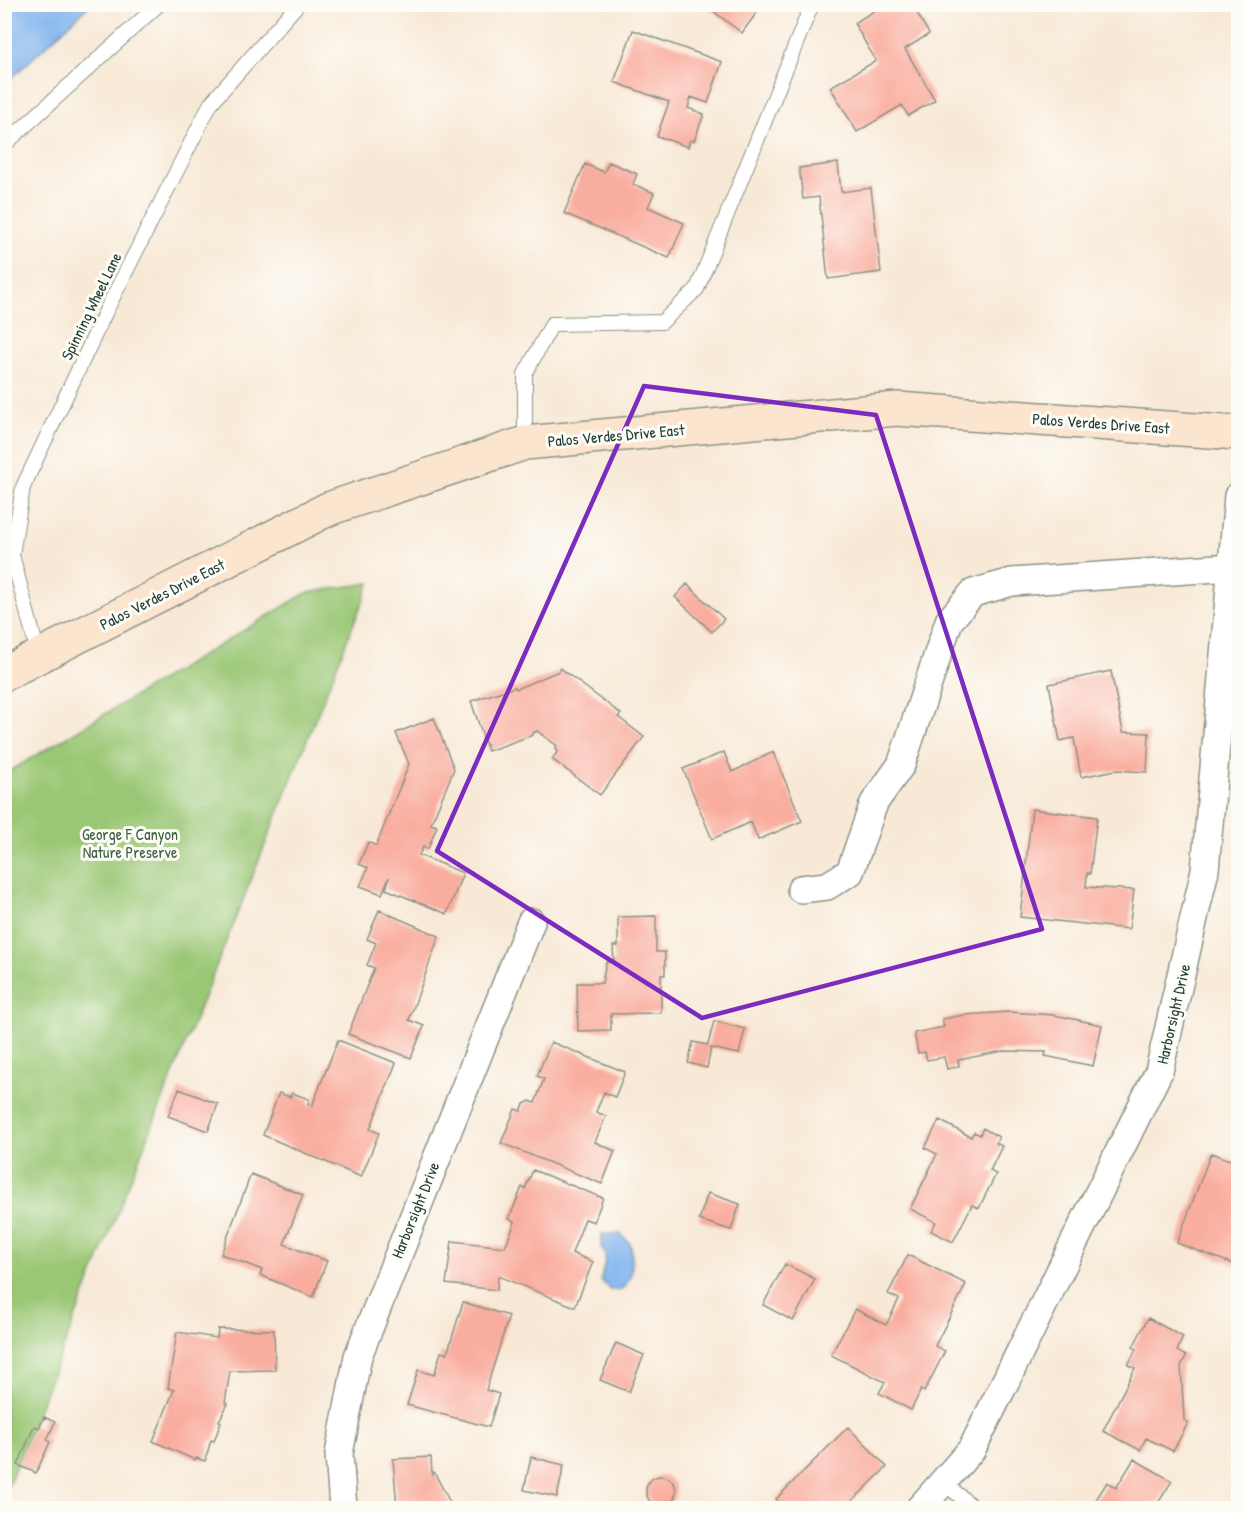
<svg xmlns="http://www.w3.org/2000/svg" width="1243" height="1513" viewBox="0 0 1243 1513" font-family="'Patrick Hand',sans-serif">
	<rect width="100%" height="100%" fill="#fdfcf7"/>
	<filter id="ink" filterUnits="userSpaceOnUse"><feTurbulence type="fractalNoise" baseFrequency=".0167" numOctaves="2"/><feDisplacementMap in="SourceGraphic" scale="12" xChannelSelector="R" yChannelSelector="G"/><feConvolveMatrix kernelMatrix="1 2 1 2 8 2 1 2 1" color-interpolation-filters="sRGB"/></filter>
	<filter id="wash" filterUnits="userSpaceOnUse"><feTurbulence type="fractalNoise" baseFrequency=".008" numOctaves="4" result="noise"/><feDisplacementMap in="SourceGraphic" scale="24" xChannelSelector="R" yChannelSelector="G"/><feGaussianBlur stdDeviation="1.35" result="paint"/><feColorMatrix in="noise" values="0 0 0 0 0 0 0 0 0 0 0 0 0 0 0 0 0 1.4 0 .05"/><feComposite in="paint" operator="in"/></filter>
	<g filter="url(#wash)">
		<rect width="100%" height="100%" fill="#f8e9d7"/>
		<path fill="#9ac775" stroke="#5c8254" stroke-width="1.5" d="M370,583l-365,910v-719l301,-181z"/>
		<path fill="#81b4ee" stroke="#507891" stroke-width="1.5" d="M5,4h85v1l-85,79z
			M602,1234h19l10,11c1,15 4,36 -11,45h-10l-9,-10 5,-25 -5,-8z"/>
		<g id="blocks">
			<path fill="#f9ad9f" d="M763,4l-21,29 -29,-22 -18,-6z
				M877,4h35l17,30 -24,15 30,51 -27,16 -6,-11 -45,27 -27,-45 46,-26 -22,-38 25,-15z
				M633,30l89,32 -14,41 -17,-6 -3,11 16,6 -10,27 -4,-1 -2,7 -31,-11 12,-34 -55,-20z
				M609,162l28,12 -4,10 21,9 -6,14 36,16 -15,35 -105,-45 21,-49 19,8z
				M838,163l3,29 30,-4 10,84 -53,7 -9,-82 -16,2 -4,-31z
				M687,584l37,35 -12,13 -37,-35z
				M560,668l61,46 -3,3 26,20 -44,58 -48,-36 6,-8 -3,-2 2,-3 -20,-15 -4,2v2l-45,16 -17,-50 44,-14 1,2 43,-18z
				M1111,671l12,61 26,1 -2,39 -31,-2 -35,7 -7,-39 -14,3 -11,-57z
				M434,718l20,51 -23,55 6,2 -9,23 -5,-2 -4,8 44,18 -16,41 -61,-25 3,-12 -7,17 -22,-8 8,-18 -9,-4 9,-22 8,4 33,-82 -13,-31z
				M724,752l8,20 41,-20 29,69 -44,19 -7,-18 -39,17 -29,-70z
				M1032,809l65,8 -7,57 -3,-1 -1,14 48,3 -5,39 -109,-12z
				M379,910l60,26 -30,84 15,6 -13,32 -63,-24 26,-66 -7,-3 9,-22 -9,-4z
				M656,916v36h9v23h-4v38l-50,1v16l-33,1 -1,-48h25l4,-21h8l-1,-16h5v-29z
				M1008,1012l46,3 48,10 -9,41 -48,-10 1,-4 -43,-1 -45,9 1,6 -12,3 -3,-12 -17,3 -2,-8 -7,1 -4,-20 30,-6 -2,-8 22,-4z
				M714,1021l31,8 -6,25 -28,-6 -4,20 -19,-5 5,-21 15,3z
				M338,1040l58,23 -26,66 9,4 -18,44 -98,-42 16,-42 11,4 2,-4 17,6 -1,6 4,1z
				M551,1042l74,30 -10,25 -11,-5 -8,20 10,4 -11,26 20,9 -13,33 -101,-41 14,-34 6,2 3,-7 6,-3 5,2 9,-24 -7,-3z
				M179,1089l39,15 -10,27 -40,-15z
				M939,1120l32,17 3,-5 6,3 3,-7 16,9 -3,6 6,3 -12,25 6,3 -17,34 -7,-3 -19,37 -22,-11 5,-9 -26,-13 27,-55 -12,-6z
				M1211,1153l27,10v93l-2,9 -59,-22z
				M533,1170l70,28 -9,24 -9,-3 -13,34 21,9 -18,45 -77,-31 -1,14 -51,-6 6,-43 53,6 10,-25 -6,-3 13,-32 3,2z
				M251,1174l52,21 -19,49 43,17 -14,36 -53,-22 2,-5 -41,-16z
				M708,1193l32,11 -9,26 -32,-10z
				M908,1255l58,29 -31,62 10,5 -21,41 -3,-2 -10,20 -32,-17 6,-11 -54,-27 24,-46 31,16 13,-26 -11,-5z
				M785,1264l30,15 -22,42 -30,-16z
				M463,1302l46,14 -23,74 13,4 -10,33 -82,-22 11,-35 16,5 7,-23 6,2z
				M1148,1318l35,19 -6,14 9,5 -5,10 3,54 4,3 -15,28 -27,-13 -6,12 -37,-19 32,-63 -7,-3 8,-16 -3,-2z
				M218,1329l56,1 1,40 -45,1 -5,32 3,1 -9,17 2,1 -7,19 -3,-1 -6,21 -9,-3 -1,2 -42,-19 21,-51 -6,-2 9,-56 40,6z
				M616,1343l28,12 -15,37 -29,-12z
				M44,1417l11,5 -8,18 3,2 -14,31 -18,-8 16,-39 5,2z
				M848,1427l39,40 -42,41h-59l-10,-9z
				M431,1457l1,17 2,-2 19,36h-56l-4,-49z
				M531,1457l33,8 -7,32 -33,-7z
				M1134,1459l38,22 -17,27h-64l16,-26 9,6z
				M646 1491a15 15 0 1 1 30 0a15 15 0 1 1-30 0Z"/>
		</g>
	</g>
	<g filter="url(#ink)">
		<use href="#blocks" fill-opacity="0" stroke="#8c9386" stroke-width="1.5"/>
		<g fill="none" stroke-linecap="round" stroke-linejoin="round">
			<g stroke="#8c9386" stroke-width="16">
				<path id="lane" d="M4,145l155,-141
					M525,443v-69l27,-50 110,-2 35,-33 115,-285
					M39,657l-27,-102 11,-68 83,-176 105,-208 87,-99
					M943,1482l31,26"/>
			</g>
			<g stroke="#8c9386" stroke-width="30">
				<path id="street" d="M801,889l26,-3 23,-14 24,-69 27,-38 48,-144 24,-28 39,-11 220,-15
					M343,1508l-4,-54 19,-98 173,-434
					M920,1508l52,-59 187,-378 46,-201 33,-374"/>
			</g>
			<g stroke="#8c9386" stroke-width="36">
				<path id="secondary" d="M4,674l324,-165 197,-66 372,-34 341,24"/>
			</g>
			<use href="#lane" stroke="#fff" stroke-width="14"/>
			<use href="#street" stroke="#fff" stroke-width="27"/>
			<use href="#secondary" stroke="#fbe5cf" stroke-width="33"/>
		</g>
	</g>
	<path fill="none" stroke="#7b2cbf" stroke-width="4.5" stroke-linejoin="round" d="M644,386l232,29 166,514 -340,89 -265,-167z"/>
	<g text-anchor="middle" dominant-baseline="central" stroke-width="6" stroke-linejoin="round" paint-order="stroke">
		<g font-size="16" fill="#1f3d34" stroke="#fdfcf7">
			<text transform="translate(91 306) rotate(-64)">Spinning Wheel Lane</text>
			<text transform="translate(1101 423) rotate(4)">Palos Verdes Drive East</text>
			<text transform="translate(616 435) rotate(-5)">Palos Verdes Drive East</text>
			<text transform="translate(162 594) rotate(-27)">Palos Verdes Drive East</text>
			<text transform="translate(1173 1014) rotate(-77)">Harborsight Drive</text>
			<text transform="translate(415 1210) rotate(-68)">Harborsight Drive</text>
		</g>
		<g font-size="16" fill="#3e6044" stroke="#fdfcf7">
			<text x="130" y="834">George F Canyon<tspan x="130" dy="18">Nature Preserve</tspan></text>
		</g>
	</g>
	<rect width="1243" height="1513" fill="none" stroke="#fdfcf7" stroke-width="24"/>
</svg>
